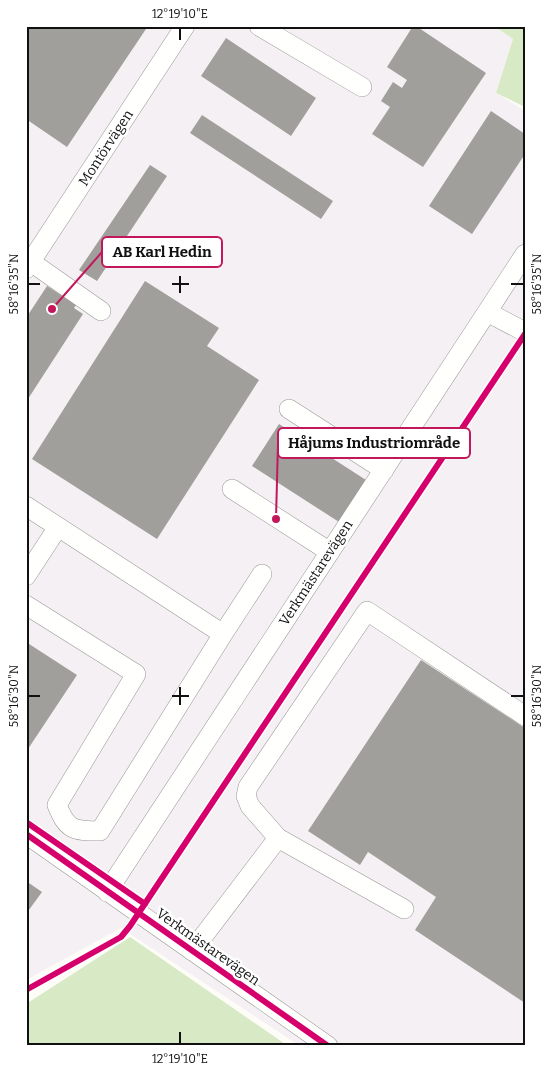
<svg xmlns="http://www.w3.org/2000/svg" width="551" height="1072" viewBox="0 0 551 1072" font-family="Bitter,serif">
	<rect width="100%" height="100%" fill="#fdfcf7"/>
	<path fill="#f5f0f3" d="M26,26h468l19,13 -17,54 29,18v935h-225l-179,-118 -95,52z"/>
	<path fill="#d8eac5" d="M494,26h31v81l-29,-14 17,-54z
		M130,937l158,109h-262v-42z"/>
	<path fill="#a19f9c" d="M26,26h122l-81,121 -41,-28z
		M413,26h3l70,47 -63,94 -51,-33 18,-27 -9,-6 12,-19 9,6 5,-8 -20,-13z
		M226,38l90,60 -25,38 -90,-60z
		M491,111l34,23v25l-2,-2 -51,77 -43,-28z
		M202,115l131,86 -12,18 -131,-86z
		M150,165l17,11 -70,105 -18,-11z
		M145,281l74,47 -12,18 52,34 -102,159 -125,-80z
		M47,286l29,19 -2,3 9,6 -57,88v-84z
		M279,424l87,56 -27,42 -87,-56z
		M26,642l51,33 -51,77z
		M421,660l104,68v275l-110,-73 21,-33 -68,-45 -8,13 -52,-34z
		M26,881l16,11 -16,22z"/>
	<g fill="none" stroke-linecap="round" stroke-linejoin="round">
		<g stroke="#979795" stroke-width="20">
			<path id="minor" d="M259,26l103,61
				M31,262l70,49
				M26,269l159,-243
				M487,312l38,20
				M289,409l95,61
				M232,489l98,63
				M26,506l197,128
				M26,576l32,-49
				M26,605l110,69 -79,131c10,25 16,26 43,26l123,-197 39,-60
				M26,834l302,212
				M278,838l126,71
				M107,892l418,-638
				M192,951l86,-113 -28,-32 -4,-10 2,-9 119,-176 158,105"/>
		</g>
		<use href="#minor" stroke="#fffffe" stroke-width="19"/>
		<g stroke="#fff" stroke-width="9">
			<path id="cycleway" d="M26,822l119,82
				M26,834l302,212
				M26,990l95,-53 9,-11 395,-592"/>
		</g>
		<use href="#cycleway" stroke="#d6006c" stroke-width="6"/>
	</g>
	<path fill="none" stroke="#111" stroke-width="2" d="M180,28v12M180,276v17M28,284h12M172,284h17M511,284h13M180,687v18M28,696h12M172,696h17M511,696h13M180,1032v12"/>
	<g text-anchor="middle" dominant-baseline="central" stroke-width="5" stroke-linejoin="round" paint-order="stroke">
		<g font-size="14" fill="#111" stroke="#fff">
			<text transform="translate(106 148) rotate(-57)">Montörvägen</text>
			<text transform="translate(316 573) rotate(-57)">Verkmästarevägen</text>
			<text transform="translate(208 947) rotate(35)">Verkmästarevägen</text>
		</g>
	</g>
	<path fill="none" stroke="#c2185b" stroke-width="2" d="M52 309L102 252M276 519L278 443"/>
	<g fill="#c2185b" stroke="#fff" stroke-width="2">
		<circle cx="52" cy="309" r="5"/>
		<circle cx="276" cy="519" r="5"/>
	</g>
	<g fill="#fff" stroke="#c2185b" stroke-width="2">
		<rect x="102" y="237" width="120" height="30" rx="5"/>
		<rect x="278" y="428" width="192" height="30" rx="5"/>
	</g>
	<g font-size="15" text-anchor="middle" font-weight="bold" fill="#111">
		<text x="162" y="257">AB Karl Hedin</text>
		<text x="374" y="448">Håjums Industriområde</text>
	</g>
	<rect width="551" height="1072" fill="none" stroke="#ffffff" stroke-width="55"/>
	<rect x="28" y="28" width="496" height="1016" fill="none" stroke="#111" stroke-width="2"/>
	<g font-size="12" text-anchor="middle" fill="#111">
		<text x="180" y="18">12°19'10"E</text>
		<text transform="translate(14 284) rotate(-90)" y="4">58°16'35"N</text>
		<text transform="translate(537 284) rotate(-90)" y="4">58°16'35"N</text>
		<text transform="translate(14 696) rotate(-90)" y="4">58°16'30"N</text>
		<text transform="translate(537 696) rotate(-90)" y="4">58°16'30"N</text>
		<text x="180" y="1063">12°19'10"E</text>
	</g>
</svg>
